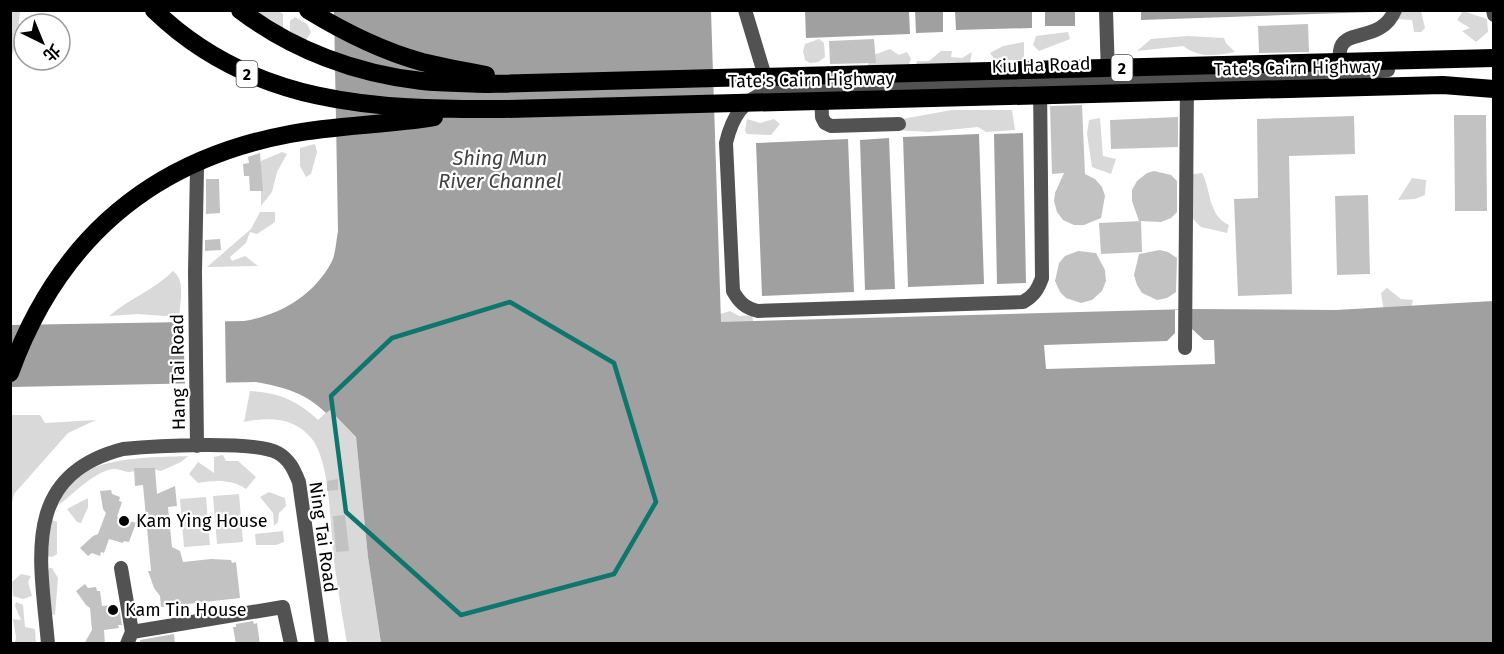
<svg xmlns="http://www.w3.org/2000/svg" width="1504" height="654" viewBox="0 0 1504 654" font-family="'Fira Sans','Noto Sans TC',sans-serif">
	<rect width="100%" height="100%" fill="#fff"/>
	<path fill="#d9d9d9" d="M11,10l9,1 -3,33 -6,12z
		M256,11h23l4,3v16z
		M1400,11h21l4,17 -4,4h-7l-2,-12 -15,-1z
		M1463,11l24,8 1,13 -12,10 -14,-11 8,-3 -13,-8z
		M295,17l12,7 4,8 -6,10 -15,-6v-15z
		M1068,32l2,7 -31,12 -6,-6 3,-9z
		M1187,36l37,2 2,5 9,9c-19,4 -36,6 -52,-6l-46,5 14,-12z
		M819,39l5,4 1,14 -7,5 -8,1 -5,-3 -2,-9 2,-7z
		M1024,42v18h-29l-5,-7 13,-7z
		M890,49l9,6 8,-3 4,7 -2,5 -38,3 -3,-2 3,-9z
		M941,51h11l-1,6 11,1 10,-6 -2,11 -54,2 1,-4h12z
		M952,110h60l3,20 -29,2 -8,-5 -50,5 -32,-2 6,-11z
		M1100,118l3,38 13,3 -5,15 -19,-7 -5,-33 2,-14z
		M747,119l13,4 14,-4 6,5 -9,11 -24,-1 -2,-3z
		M315,144l2,8 -6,22 -5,3 -6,-11v-18z
		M282,152l5,2 -10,18 -5,20 -11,14v-45z
		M1202,173c9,16 6,43 27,52l-2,8 -26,-6 -17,-17 1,-35z
		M1412,178l14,2 -1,15 -10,4 -17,1z
		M260,212h15v10l-18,12 -7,-2 -4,11 -16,14 2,4 13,-5 13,10 -51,1 44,-38z
		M173,271c13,10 7,30 6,46l-41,-3 -29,2c20,-17 46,-27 64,-45z
		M1387,288l14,11 12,1 -4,15 -24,2 -4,-24z
		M730,311l9,5 13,-1 2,10 -42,2 8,-13z
		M250,391c27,1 49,10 68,29l12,-11 26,28 12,120 13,86h-34c-5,-27 -9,-54 -13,-82 -4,-31 -3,-98 -22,-122 -18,-22 -42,-22 -68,-17z
		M11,415h29l5,8 51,-3 -28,13 -54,61 -3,14z
		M223,455l3,6h12l18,16 -10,12c-14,-10 -32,-9 -48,-6l-9,-9 9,-12 16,11v-16z
		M188,456l-7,6 -20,9c-19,-6 -15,-1 -32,1 -5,0 -9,-3 -14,-3 -18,0 -42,25 -56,36 12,-51 88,-47 129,-49z
		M269,492l16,6 1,8 -7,7 -1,9 -4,4 -1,-13 -13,-16z
		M239,494l4,48 -26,2 -4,-48z
		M206,497l4,48 -26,2 -4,-48z
		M88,498v9l-7,16 -4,-1 -10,-13z
		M52,520l5,2v32l-5,3 -5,-1 1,-27z
		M283,531l1,11 -8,3h-20l-1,-11z
		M49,568h3l6,10 -3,37 -3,-1 -6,-38z
		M21,574l10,2 -3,6 4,14 -9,3 -10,-3 -1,-14z
		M16,602l7,3 2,22 10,2 1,14h-21l1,-6 -3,-18 8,1 -6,-14z"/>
	<path fill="#a0a0a0" d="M334,11h377l10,311 469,-13 146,1 157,-9v342h-1112l-13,-86 -12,-120 -26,-27 -4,3c-20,-20 -42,-26 -70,-31l-245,5 -1,-62 234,-4c36,-6 69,-25 87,-58 5,-9 5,-22 7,-32z
		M805,11h104l1,23 -104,4z
		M915,11h28v21l-27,1z
		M955,11h77v17l-76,2z
		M1045,11h30v15h-30z
		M1374,11v1l-233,8v-9z
		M1023,133l3,150 -29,1 -3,-150z
		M979,134l5,150 -76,3 -5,-150z
		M889,138l6,151 -30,1 -5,-150z
		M848,139l6,153 -92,4 -6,-153z"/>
	<path fill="#fff" d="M1190,309l2,20 12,11h10l1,24 -169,5 -2,-24 123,-4 8,-8v-23z
		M183,319h42l1,65 -41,1z"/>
	<path fill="#c2c2c2" d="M1308,24l1,28 -50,1 -1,-27z
		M874,39l2,24 -46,1 -1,-23z
		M1082,105l3,69 10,5 7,8 3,9 -4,22 -17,7h-10l-11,-5 -6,-8 -3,-11 1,-8 9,-20 -12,1 -2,-68z
		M1454,115h32l1,96h-32z
		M1354,116l1,38 -66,2 3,138 -54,2 -4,-97 24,-1 -1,-79z
		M1178,117v30l-67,2 -1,-29z
		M260,153l3,38h-13l-1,-15h-5l-1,-12 6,-1 -1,-6z
		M1154,171l17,4 6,6v31l-6,6 -10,4 -22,-1 -7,-20v-11l5,-9 10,-8z
		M206,179h13l1,34 -14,1z
		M1368,195l2,79 -33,1 -2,-79z
		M1141,221l1,31 -41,2 -2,-31z
		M220,239l1,11 -16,1v-11z
		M1160,250l8,2 9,6 -1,34 -9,6 -10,2 -15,-7 -5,-8 -3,-10 5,-21z
		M1078,251l18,2 9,17 1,11 -4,10 -10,9 -11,3 -15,-5 -6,-6 -5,-11 4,-18 6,-7z
		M134,468h21l2,26 18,-8 2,20 -9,1 4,40 8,4 3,11 28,-3 20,1 1,3 4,-1 4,36 -79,9 -1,-11 -6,-8 -6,-17h3l-8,-86 -8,1z
		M338,479v11l-11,1v-10z
		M111,490l1,4 8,3 -1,4 3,1 -5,15 19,6 -7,19 -5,-1 -1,2 -14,-4 -5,14 -3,-1 -1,4 -8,-3 -4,3 -8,-8 13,-12 5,-2 8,-21 -3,-4 -3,-18z
		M345,515l4,36 -13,1 -3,-36z
		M85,584l3,4 8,-1 1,4h3l2,15 15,-1 2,2 3,18h-4l1,3 -15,2 1,14h-21l8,-14 -2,-22 -4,-3 -10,-14z
		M253,621l1,3 3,-1 3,21h-24l-3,-17h3v-3z
		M174,634l1,10h-35v-4z"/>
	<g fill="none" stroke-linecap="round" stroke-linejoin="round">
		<path stroke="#525252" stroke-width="14" d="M745,10l22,73
			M1106,10l2,66
			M1493,10l1,5
			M1341,71c-1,-6 -2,-13 -1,-20 3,-24 41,-7 55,-41
			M1040,83l2,195c-4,11 -8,18 -19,24l-265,9c-13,-3 -19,-9 -25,-20l-7,-148c6,-26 17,-44 44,-52l571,-16 47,-5
			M821,92l1,25 3,6 6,3 68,-2
			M197,168l-2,104 2,174
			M1185,348l2,-266
			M121,568l11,64 -5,12
			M132,632l151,-25 8,37
			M48,644c-7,-82 -29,-168 75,-195 29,-3 132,-9 155,4 12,7 16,17 21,29l23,162"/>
		<path stroke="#000" stroke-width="18" d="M154,10c98,95 221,100 350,99l939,-24 51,4
			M240,10c52,40 117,64 182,71 21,2 43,2 64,3l1008,-26
			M308,10c36,22 74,41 114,52 21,5 43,9 64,13
			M10,373c48,-133 141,-213 280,-239 47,-9 96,-9 144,-17"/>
	</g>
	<path fill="none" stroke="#0f766e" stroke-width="4.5" stroke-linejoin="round" d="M510,302l104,61 42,139 -42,72 -153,41 -115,-103 -15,-116 61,-58z"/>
	<g fill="#000" stroke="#fff" stroke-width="2">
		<circle cx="124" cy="521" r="6"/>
		<circle cx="113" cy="610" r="6"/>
	</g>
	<g text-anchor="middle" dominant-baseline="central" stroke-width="4.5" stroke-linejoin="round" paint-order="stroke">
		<g fill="#fff" stroke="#4c4c4c" stroke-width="1.5">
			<rect x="1111.5" y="55" width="21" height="26" rx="4.5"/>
			<rect x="236.5" y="61" width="21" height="26" rx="4.5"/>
		</g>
		<g font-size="16" font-weight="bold" fill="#000">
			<text x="1122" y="68">2</text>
			<text x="247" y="74">2</text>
		</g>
		<g font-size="18" fill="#000" stroke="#fff">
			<text transform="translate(1041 65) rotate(-2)">Kiu Ha Road</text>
			<text transform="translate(1297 68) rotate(-1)">Tate's Cairn Highway</text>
			<text transform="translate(811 80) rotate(-1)">Tate's Cairn Highway</text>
			<text transform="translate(178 372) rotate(-91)">Hang Tai Road</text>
			<text transform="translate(323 537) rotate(82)">Ning Tai Road</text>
		</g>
		<g font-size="18" fill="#000" stroke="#fff" text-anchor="start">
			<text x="136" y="521">Kam Ying House</text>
			<text x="125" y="610">Kam Tin House</text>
		</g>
		<g font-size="20" font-style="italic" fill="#414141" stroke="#fff">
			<text x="500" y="158">Shing Mun<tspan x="500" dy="23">River Channel</tspan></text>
		</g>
	</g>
	<rect width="1504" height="654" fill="none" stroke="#000000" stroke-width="24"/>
	<g transform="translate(42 42) rotate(137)"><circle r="28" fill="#ffffff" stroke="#999999" stroke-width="1.5"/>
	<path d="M0-4.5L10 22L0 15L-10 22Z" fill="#000000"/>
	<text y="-9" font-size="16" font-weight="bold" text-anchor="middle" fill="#000000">北</text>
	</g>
</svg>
